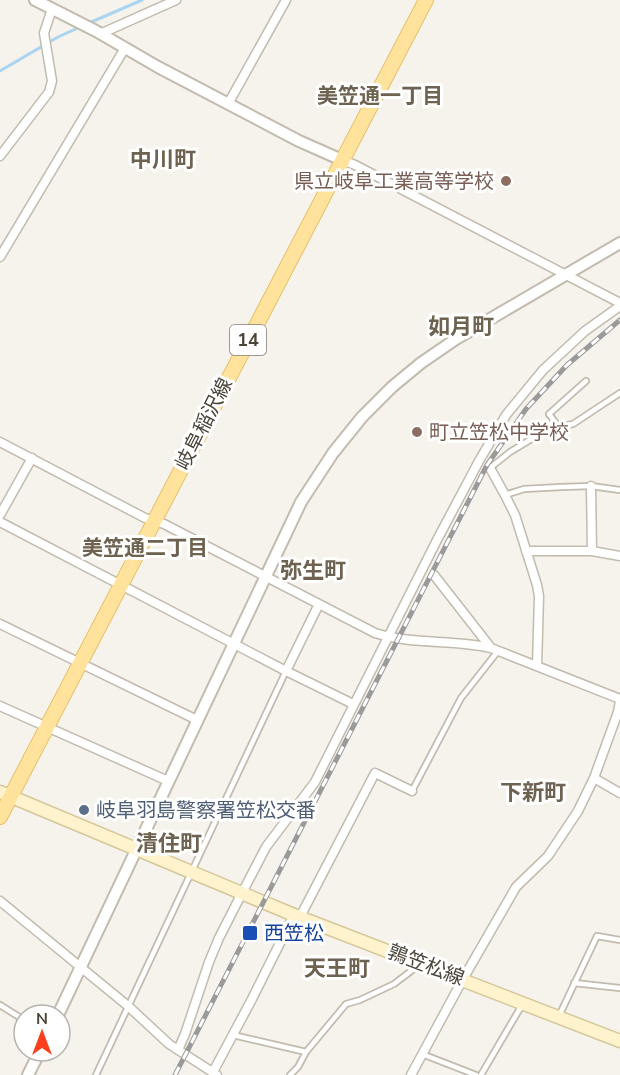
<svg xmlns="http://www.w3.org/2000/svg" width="620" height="1075" viewBox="0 0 620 1075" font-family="'Nunito Sans','Noto Sans JP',sans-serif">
	<rect width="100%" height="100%" fill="#f6f3ec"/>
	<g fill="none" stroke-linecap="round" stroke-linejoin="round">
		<path stroke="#a9d4f2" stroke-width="3" d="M89,23l53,-23
			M0,71l58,-34 22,-10"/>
		<g stroke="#c2bbae" stroke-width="8">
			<path id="service" d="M558,426l-9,-12 37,-33
				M490,468l20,-16 38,-23 25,-5 47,-31
				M505,495l19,-6 37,-2 30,-1 29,4
				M412,791l49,-93 37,-47
				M574,983l46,5
				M0,1005l24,15
				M559,1016l38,-80 23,4
				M233,1035l73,17 40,-48 14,-4 34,-16 25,-19
				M422,1054l54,21
				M96,1075l190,-404
				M290,1075l8,-8 8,-15
				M481,1075l41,-70"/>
		</g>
		<g stroke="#c2bbae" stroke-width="11">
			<path id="minor" d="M100,34l76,-34
				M228,104l58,-104
				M0,156l49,-64 3,-11 -8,-48 8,-24
				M342,160l13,5 265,138
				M0,257l125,-209
				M0,442l145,76 19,6 211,109c38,12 78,6 116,15l129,51
				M490,468l15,27 10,20 22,70 2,11 -2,70
				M591,486l1,65
				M0,515l32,-57
				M0,522l286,149 67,33
				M526,551h66l28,5
				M434,575l57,73
				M0,624l197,96
				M286,671l33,-67
				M0,706l168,75
				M594,778l26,15
				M0,901l128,105 41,38 48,31
				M300,917l75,-144 37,18
				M178,1050l7,-16 24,-72 10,-24 23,-45 24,-46 49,-65 122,-242 42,-79 27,-46 37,-45 42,-39 35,-25
				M213,1072l39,-73 42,-84
				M411,1075l52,-96 53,-92 32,-31 30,-45 16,-33 24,-66 2,-11"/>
		</g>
		<g stroke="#c2bbae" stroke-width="14">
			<path id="tertiary" d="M35,0l61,31 62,36 141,74 43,19
				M58,1015l243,-513 32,-49 29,-36 30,-30 29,-24 35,-24 164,-96
				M28,1075l12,-24"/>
		</g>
		<g stroke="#d6c79b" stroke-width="15">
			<path id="secondary" d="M0,792l294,123 326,126"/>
		</g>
		<g stroke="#e6c16a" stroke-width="16">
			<path id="primary" d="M0,817l426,-817"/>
		</g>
		<use href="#service" stroke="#fff" stroke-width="4.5"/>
		<use href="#minor" stroke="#fff" stroke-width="8"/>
		<use href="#tertiary" stroke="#fff" stroke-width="10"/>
		<use href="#secondary" stroke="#fff3cd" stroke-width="12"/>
		<use href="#primary" stroke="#ffe39c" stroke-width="14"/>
		<g stroke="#9a9a9a" stroke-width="5">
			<path id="rail" d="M175,1075l312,-610 39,-56 41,-44 53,-45"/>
		</g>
		<use href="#rail" stroke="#fff" stroke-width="3" stroke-dasharray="9" stroke-linecap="butt"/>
	</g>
	<g fill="#8d6e63" stroke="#fff" stroke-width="2">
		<circle cx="506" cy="181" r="6"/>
		<circle cx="417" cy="432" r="6"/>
	</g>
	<circle fill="#5c6f8a" stroke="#fff" stroke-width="2" cx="84" cy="810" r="6"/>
	<rect fill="#1a4fb4" stroke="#fff" stroke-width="2" x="242" y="925" width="16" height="16" rx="3"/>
	<g text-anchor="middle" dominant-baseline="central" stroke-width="6" stroke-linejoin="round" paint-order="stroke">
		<rect fill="#fff" stroke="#817c74" stroke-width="1.5" x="230" y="325" width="36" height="30" rx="4.5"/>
		<g font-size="18" font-weight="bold" fill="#4b4439">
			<text x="248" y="340">14</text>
		</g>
		<g font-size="20" fill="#785e54" stroke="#fff" text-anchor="end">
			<text x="494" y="181">県立岐阜工業高等学校</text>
			<text x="429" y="432" text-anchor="start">町立笠松中学校</text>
		</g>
		<g font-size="20" fill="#4b4439" stroke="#fff">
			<text transform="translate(204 424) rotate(-63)">岐阜稲沢線</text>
			<text transform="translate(426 965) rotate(21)">鶉笠松線</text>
		</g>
		<g font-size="20" fill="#4e5e75" stroke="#fff" text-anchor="start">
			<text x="96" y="810">岐阜羽島警察署笠松交番</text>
		</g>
		<g font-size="20" fill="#164399" stroke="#fff" text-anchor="start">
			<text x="264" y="933">西笠松</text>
		</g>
		<g font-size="21" font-weight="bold" fill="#6e6250" stroke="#fff">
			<text x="380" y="96">美笠通一丁目</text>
			<text x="145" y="548">美笠通二丁目</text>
		</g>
		<g font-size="22" font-weight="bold" fill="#6e6250" stroke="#fff">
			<text x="163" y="160">中川町</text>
			<text x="461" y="327">如月町</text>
			<text x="313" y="571">弥生町</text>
			<text x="533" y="793">下新町</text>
			<text x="169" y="844">清住町</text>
			<text x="337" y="969">天王町</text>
		</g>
	</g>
	<g transform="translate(42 1033)"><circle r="28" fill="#ffffff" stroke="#b7b4b0" stroke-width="1.5"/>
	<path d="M0-4.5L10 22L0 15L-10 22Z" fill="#fc3f1d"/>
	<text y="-9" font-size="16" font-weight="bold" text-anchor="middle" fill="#4b4439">N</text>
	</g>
</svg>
